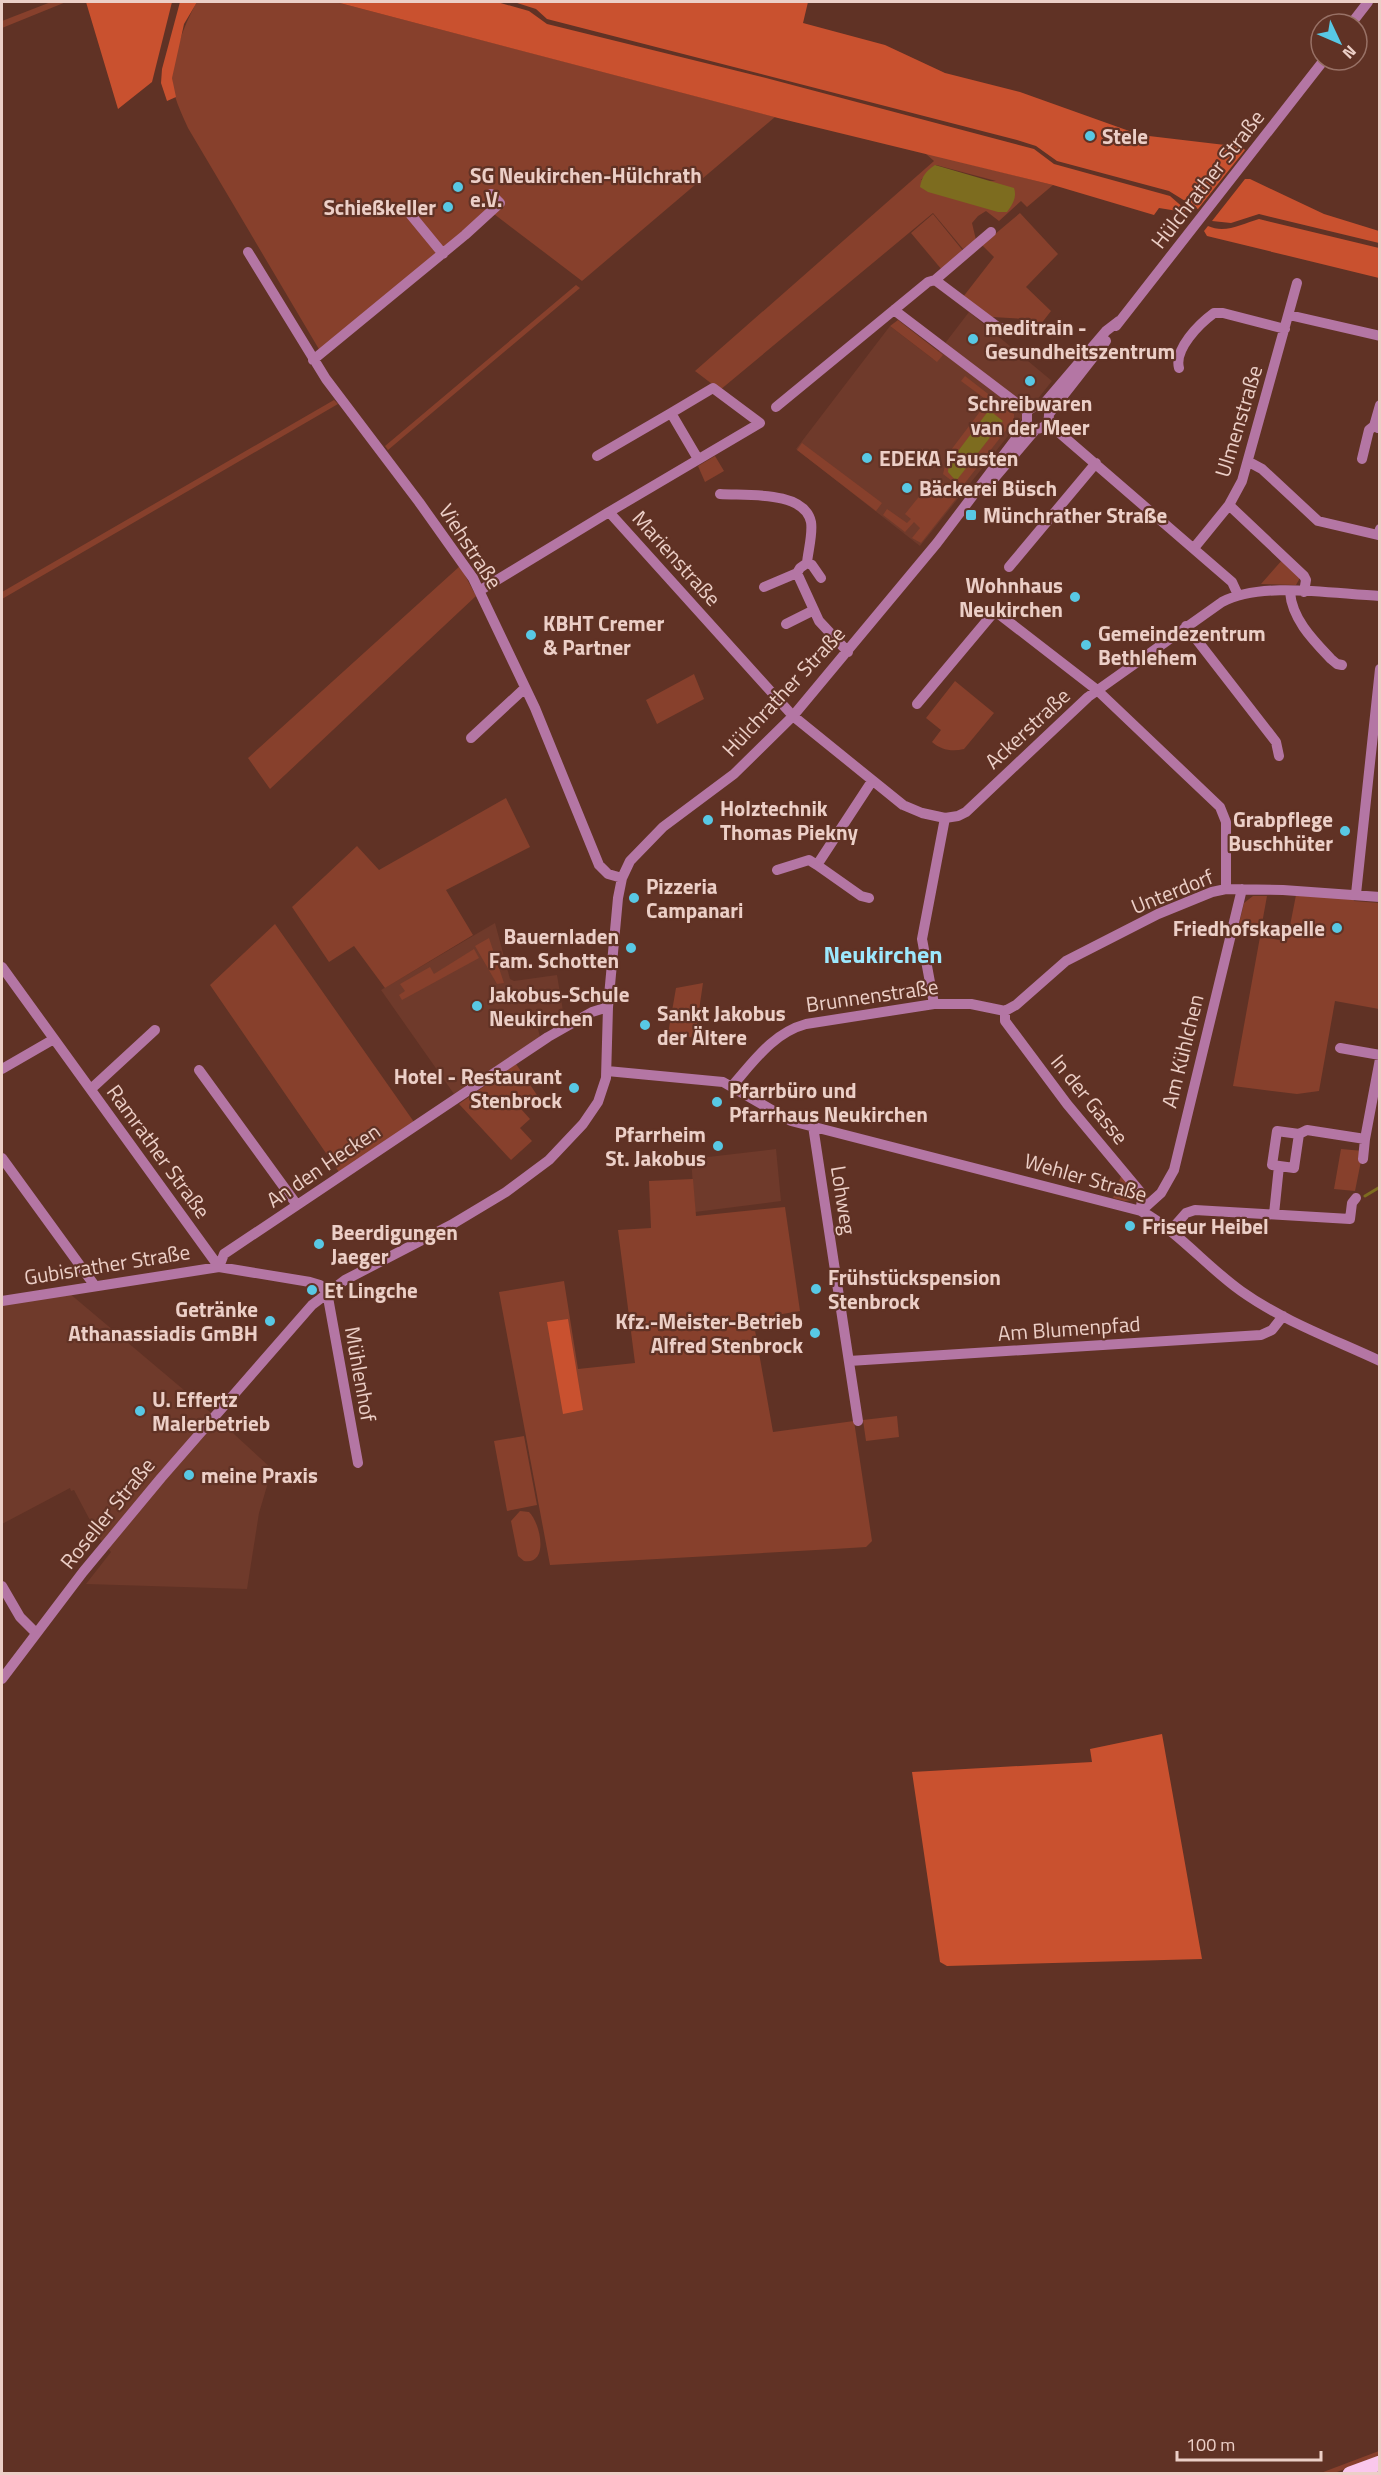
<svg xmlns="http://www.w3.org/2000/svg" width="1381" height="2475" viewBox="0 0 1381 2475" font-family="'Titillium Web',sans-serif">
	<rect width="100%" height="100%" fill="#603225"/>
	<path fill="#6f3a2b" d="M969,312l83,69 -132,165 -124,-97 94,-123 43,33z
		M495,923l15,56 4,2 43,-6 8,48 -27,6 2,8 -86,57 -73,-104z
		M776,1149l5,52 -86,11 -4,-53z
		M69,1293l141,119 62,57 -13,44 -12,76 -161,-5 25,-32 -11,-13 -26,-49 -3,1 -1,-3 -68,36v-219z"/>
	<path fill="#87402c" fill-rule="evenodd" d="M51,2h15l-64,26v-7z
		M197,2h139l439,115 -193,164 -88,-67 -171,142 -135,-228c-6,-14 -16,-33 -16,-50 0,-21 14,-58 25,-76z
		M925,153l128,32 -26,22 -6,-6 -22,20 -13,-10 -8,5 -6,7 4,17 -13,9 -30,-36 -213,177 -25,-19 239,-210zM936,165l60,16 -75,-1z
		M1020,213l38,41 -32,33 25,24 -14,18 -12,-10 -33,-2 -29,-20 31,-40 -12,-12z
		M933,214l31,38 -22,18 -31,-37z
		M576,285l4,3 -192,162 -3,-4z
		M898,320l45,35 -6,7 -47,-36z
		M965,376l49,38v6l-53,68 -18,-14 5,-20 40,-53 -27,-20zM989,411l14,10 -47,59 -7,-17z
		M334,400l4,4 -336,195v-7z
		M802,443l80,60 -6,8 -79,-61z
		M715,456l9,15 -19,11 -7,-16z
		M937,479l22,16 -38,48 -9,-5 8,-10 -6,-6 -9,10 -22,-17 4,-6 20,14 4,-4 -6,-5 21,-26 3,2z
		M1283,559l18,17 -5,9 -35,-1z
		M460,566l16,30 -206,193 -22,-31z
		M694,674l10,25 -47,25 -11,-24z
		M955,681l39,32 -30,36c-12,3 -23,1 -32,-7l9,-12 -15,-12z
		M506,798l24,49 -84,43 27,45 -88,53 -31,-42 -25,16 -37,-55 65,-61 22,24z
		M1296,895l57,4 1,2 25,2v106l-44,-8 -16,90 -22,3 -64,-8 27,-149 27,4z
		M1253,896h14l-6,33 -22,-5 5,-21z
		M275,924l139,198 -75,50 -129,-187z
		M489,938l15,45 -7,1 -22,-38z
		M474,949l5,9 -77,42 -3,-5 6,-4 -5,-7 30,-17 4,7z
		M703,983l-8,55 -27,-4 8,-46z
		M516,1064l21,31 -16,14 9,10 -10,9 12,13 -21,19 -52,-56z
		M1341,1149l22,2 -8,40 -21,-2z
		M1122,1173l16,21 -4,6 -9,1 -12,-3z
		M693,1179l3,37 89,-9 15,104 -47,8 20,113 81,-11 18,120 -6,6 -32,2 -284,16 -51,-273 65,-11 14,88 57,-6 -17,-133 33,-2 -2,-47z
		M897,1416l2,21 -33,4 -3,-21z
		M524,1436l13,69 -30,6 -13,-70z
		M520,1511l9,1c11,10 21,53 -5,49l-6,-5 -7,-35z
		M1379,2451v6l-45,16 -16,1z"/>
	<path fill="#c9512f" d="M86,2h86l-20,80 -34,27z
		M180,2h17l-13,22 -12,54 4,19 -9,4 -6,-18 1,-14z
		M336,2h161l32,9 18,13 219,54 268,71 20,15 116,32 16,14 -2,2 -25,-4 -5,7 -101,-30 -275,-67z
		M514,2h294l-5,21 82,22 60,28 75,19 112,40 17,4 93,11 3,3 -47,59 -29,-18 -112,-30 -21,-15 -19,-6 -470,-121 -11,-10z
		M1245,179h5l74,35 55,17v12l-120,-29 -28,9 -19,-2z
		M1259,219l120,29v30l-172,-42 -3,-5 4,-5c17,8 34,-2 51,-7z
		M568,1319l15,91 -20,4 -16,-92z
		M1162,1734l40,225 -255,7 -7,-4 -28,-190 180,-10 -2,-13z"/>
	<path fill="#7d6c1f" d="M935,165l79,23c3,9 -1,16 -7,24h-9l-70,-20 -8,-5c2,-11 6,-16 15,-22z
		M989,410l14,11 -47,60 -8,-9 1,-9z"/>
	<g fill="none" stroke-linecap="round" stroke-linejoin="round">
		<path stroke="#7d6c1f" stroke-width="3" d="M1365,1196l15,-9"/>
		<path stroke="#b476a4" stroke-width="10" d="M1351,24l17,-22
			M411,215l32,39
			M991,232l-56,48 64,48 21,2
			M248,252l78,127 93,123 54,76 62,130 64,157 9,9 14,4
			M894,310l133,101
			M1289,315l91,21
			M1116,326l208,-266
			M313,360l152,-125 35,-32 -9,-9
			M1179,368c-5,-19 20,-44 35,-55h9l62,16
			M776,407l152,-125 7,-2
			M1048,423l184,159 6,13
			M1378,428l-4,-2 6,-21
			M597,456l74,-43 27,46
			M1362,459l7,-29 5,-4
			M1249,462l13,7 56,52 60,14 2,-6
			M991,482l45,-53c9,-1 13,-5 13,-15l57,-73
			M720,494c26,2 84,-4 91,28 2,12 -3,29 -4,41
			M1229,505l75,71 2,4 -2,12
			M609,512l151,-89 -47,-35 -42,25
			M1194,548l35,-43 13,-24 55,-198
			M1009,567l87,-104
			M797,573l22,48 29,31
			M764,587l33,-14 3,-5 7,-5 5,2 9,13
			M479,591l130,-79 184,204 110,89 19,8 23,5
			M1290,592c2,27 23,48 41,67l6,5 5,1
			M786,624l28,-14
			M1186,626l90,116 3,14
			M917,704l78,-93 102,79 123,117 6,15v67
			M471,738l54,-50
			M817,865l44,31 8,2
			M777,870l32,-10 8,5 55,-84
			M1356,894l24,-225
			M2,967l217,300
			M934,1004l-12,-65 23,-121 13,-2 8,-4 122,-115 134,-95c40,-21 112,-8 158,-6
			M1005,1011l11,-6 50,-44 92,-47 54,-22 14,-3 57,1 97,7
			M1005,1011v10l62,83 75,90 -1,17
			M1340,1048l40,7
			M2,1069l52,-30
			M199,1070l98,135
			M607,1071l116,11 68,39 350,90c38,21 65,55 100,80 42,30 92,48 139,70
			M732,1086c22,-25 41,-53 74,-62l128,-20h37l34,7
			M91,1089l64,-59
			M813,1126l45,295
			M1299,1134l-5,34 -22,-3 5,-34 22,3 8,-4 58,9 15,-80
			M2,1158l93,128
			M1363,1159l2,-20
			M1141,1211l20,-18 13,-23 68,-281
			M1274,1214l5,-48
			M1171,1230l15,-17 9,-3 155,9 2,-16 4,-5
			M219,1267l5,-13 324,-217 44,-25 16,-5
			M327,1292l31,171
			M2,1301l217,-34 91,15 10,3 7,7
			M849,1361l412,-26 11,-5 11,-14
			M2,1586l18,31 16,16
			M2,1679l81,-107 78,-94 151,-173 33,-25 106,-55 55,-33 43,-32 34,-36 15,-22 8,-24 2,-71 10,-109 4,-20 8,-17 33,-34 71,-53 59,-58 144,-173 81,-107 9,-14v-11l8,-5h7l64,-75 13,-10"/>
		<path stroke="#fac7ec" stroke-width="15" d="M1350,2474l30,-11"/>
	</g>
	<g fill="#58c8e4" stroke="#603225" stroke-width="2">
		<circle cx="1090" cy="136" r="6"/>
		<circle cx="458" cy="187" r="6"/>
		<circle cx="448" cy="207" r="6"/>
		<circle cx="973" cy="339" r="6"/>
		<circle cx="1030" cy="381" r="6"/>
		<circle cx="867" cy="458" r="6"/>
		<circle cx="907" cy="488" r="6"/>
		<rect x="965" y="509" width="12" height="12" rx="3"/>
		<circle cx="1075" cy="597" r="6"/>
		<circle cx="531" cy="635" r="6"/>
		<circle cx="1086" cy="645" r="6"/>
		<circle cx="708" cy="820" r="6"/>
		<circle cx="1345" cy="831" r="6"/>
		<circle cx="634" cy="898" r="6"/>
		<circle cx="1337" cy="928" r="6"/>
		<circle cx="631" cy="948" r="6"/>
		<circle cx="477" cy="1006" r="6"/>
		<circle cx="645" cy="1025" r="6"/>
		<circle cx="574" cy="1088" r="6"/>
		<circle cx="717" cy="1102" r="6"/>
		<circle cx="718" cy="1146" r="6"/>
		<circle cx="1130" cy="1226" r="6"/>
		<circle cx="319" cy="1244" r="6"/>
		<circle cx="816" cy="1289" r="6"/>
		<circle cx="312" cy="1290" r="6"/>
		<circle cx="270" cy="1321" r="6"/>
		<circle cx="815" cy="1333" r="6"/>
		<circle cx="140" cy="1411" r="6"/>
		<circle cx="189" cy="1475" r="6"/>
	</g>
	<g text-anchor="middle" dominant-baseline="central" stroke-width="4.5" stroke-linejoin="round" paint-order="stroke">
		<g font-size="21" font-weight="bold" fill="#eccfc7" stroke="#603225" text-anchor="start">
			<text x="1102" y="136">Stele</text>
			<text x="470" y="175">SG Neukirchen-Hülchrath<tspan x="470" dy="24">e.V.</tspan></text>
			<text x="436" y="207" text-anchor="end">Schießkeller</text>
			<text x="985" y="327">meditrain -<tspan x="985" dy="24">Gesundheitszentrum</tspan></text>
			<text x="1030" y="403" text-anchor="middle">Schreibwaren<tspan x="1030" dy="24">van der Meer</tspan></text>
			<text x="879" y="458">EDEKA Fausten</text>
			<text x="919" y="488">Bäckerei Büsch</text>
			<text x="983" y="515">Münchrather Straße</text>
			<text x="1063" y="585" text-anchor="end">Wohnhaus<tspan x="1063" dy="24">Neukirchen</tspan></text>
			<text x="543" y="623">KBHT Cremer<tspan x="543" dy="24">&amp; Partner</tspan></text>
			<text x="1098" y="633">Gemeindezentrum<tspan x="1098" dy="24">Bethlehem</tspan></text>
			<text x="720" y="808">Holztechnik<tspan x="720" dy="24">Thomas Piekny</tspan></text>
			<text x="1333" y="819" text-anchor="end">Grabpflege<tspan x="1333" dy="24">Buschhüter</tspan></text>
			<text x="646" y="886">Pizzeria<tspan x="646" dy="24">Campanari</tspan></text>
			<text x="1325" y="928" text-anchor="end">Friedhofskapelle</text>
			<text x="619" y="936" text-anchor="end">Bauernladen<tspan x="619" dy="24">Fam. Schotten</tspan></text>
			<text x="489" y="994">Jakobus-Schule<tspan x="489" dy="24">Neukirchen</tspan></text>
			<text x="657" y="1013">Sankt Jakobus<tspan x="657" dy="24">der Ältere</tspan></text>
			<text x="562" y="1076" text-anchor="end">Hotel - Restaurant<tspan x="562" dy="24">Stenbrock</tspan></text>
			<text x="729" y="1090">Pfarrbüro und<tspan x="729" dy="24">Pfarrhaus Neukirchen</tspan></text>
			<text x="706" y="1134" text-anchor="end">Pfarrheim<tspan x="706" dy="24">St. Jakobus</tspan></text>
			<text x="1142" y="1226">Friseur Heibel</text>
			<text x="331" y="1232">Beerdigungen<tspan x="331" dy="24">Jaeger</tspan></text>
			<text x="828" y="1277">Frühstückspension<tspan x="828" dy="24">Stenbrock</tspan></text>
			<text x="324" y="1290">Et Lingche</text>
			<text x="258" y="1309" text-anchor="end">Getränke<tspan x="258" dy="24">Athanassiadis GmBH</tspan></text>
			<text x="803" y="1321" text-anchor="end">Kfz.-Meister-Betrieb<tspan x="803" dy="24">Alfred Stenbrock</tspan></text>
			<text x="152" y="1399">U. Effertz<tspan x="152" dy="24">Malerbetrieb</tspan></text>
			<text x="201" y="1475">meine Praxis</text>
		</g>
		<g font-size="21" fill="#eccfc7" stroke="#603225">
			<text transform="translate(1207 179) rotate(-52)">Hülchrather Straße</text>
			<text transform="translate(1238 421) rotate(-73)">Ulmenstraße</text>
			<text transform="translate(471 546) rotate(57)">Viehstraße</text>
			<text transform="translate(677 558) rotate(48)">Marienstraße</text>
			<text transform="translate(783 691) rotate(-47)">Hülchrather Straße</text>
			<text transform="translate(1027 728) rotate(-43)">Ackerstraße</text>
			<text transform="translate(1172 891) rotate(-22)">Unterdorf</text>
			<text transform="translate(872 995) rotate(-8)">Brunnenstraße</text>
			<text transform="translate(1182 1051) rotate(-76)">Am Kühlchen</text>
			<text transform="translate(1090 1099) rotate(51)">In der Gasse</text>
			<text transform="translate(159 1151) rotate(54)">Ramrather Straße</text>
			<text transform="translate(323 1165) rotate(-34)">An den Hecken</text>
			<text transform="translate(1086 1177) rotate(16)">Wehler Straße</text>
			<text transform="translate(844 1200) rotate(81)">Lohweg</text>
			<text transform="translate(107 1264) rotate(-9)">Gubisrather Straße</text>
			<text transform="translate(1069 1328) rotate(-4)">Am Blumenpfad</text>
			<text transform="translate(361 1374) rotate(80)">Mühlenhof</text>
			<text transform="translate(107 1513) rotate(-51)">Roseller Straße</text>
		</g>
		<g font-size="24" font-weight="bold" fill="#9ce8fd" stroke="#603225">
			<text x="883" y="954">Neukirchen</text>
		</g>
	</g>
	<rect width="1381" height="2475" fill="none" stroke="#eccfc7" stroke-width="6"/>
	<g transform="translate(1339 42) rotate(134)"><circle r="28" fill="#603225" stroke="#987166" stroke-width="1.5"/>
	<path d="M0-4.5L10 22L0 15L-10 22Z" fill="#58c8e4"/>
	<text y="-9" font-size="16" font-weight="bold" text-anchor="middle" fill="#eccfc7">N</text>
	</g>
	<path d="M1177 2451v9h144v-9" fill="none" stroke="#eccfc7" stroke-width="3"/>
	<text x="1186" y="2451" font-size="18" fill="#eccfc7" stroke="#603225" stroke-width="4.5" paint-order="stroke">100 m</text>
</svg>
